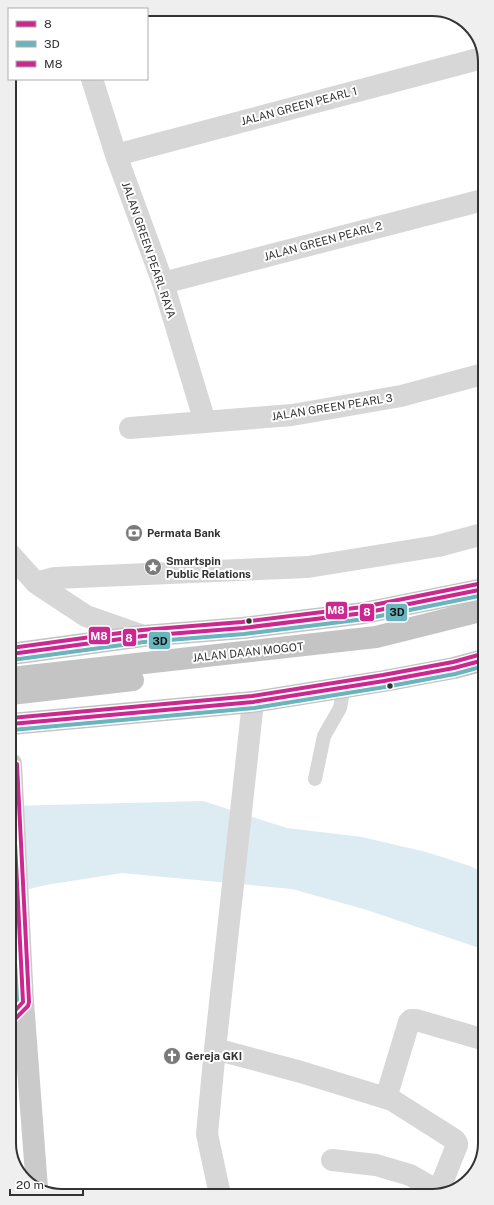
<svg xmlns="http://www.w3.org/2000/svg" width="494" height="1205" viewBox="0 0 494 1205" font-family="'Public Sans',sans-serif">
	<rect width="100%" height="100%" fill="#fff"/>
	<path fill="#ddebf3" d="M203,801l84,27 75,9 64,15 44,14 14,7 1,77 -118,-40 -75,-21 -170,-16 -76,12 -35,8v-87z"/>
	<g fill="none" stroke-linecap="round" stroke-linejoin="round">
		<path stroke="#d7d7d7" stroke-width="14" d="M315,779l9,-43 16,-28 4,-21"/>
		<path stroke="#d7d7d7" stroke-width="22" d="M92,79l24,76 47,128 42,139
			M116,155l366,-97
			M163,283l320,-83
			M130,428l162,-13 109,-19 82,-22
			M10,554l26,29 50,33 57,20
			M36,583l19,-5 253,-11 130,-21 45,-12
			M215,1049l86,23 91,28 63,40 2,3v2l-19,48
			M386,1098l23,-76 2,-2h5l69,20
			M332,1160l44,5 34,10 28,16
			M220,1195l-13,-61 8,-85 38,-347"/>
		<path stroke="#cacaca" stroke-width="22" d="M11,764l12,238 14,186"/>
		<path stroke="#c4c4c4" stroke-width="22" d="M11,654l132,-18 100,-8 121,-15 120,-24
			M11,678l365,-41 108,-27
			M11,694l122,-14
			M11,724l242,-22 131,-21 70,-13 30,-8"/>
		<g stroke="#fff" stroke-width="7">
			<path id="bus-1" d="M11,654l132,-18 100,-8 121,-15 120,-24
				M11,724l242,-22 131,-21 70,-13 30,-8
				M11,764l12,238 -12,13"/>
		</g>
		<g stroke="#fff" stroke-width="7">
			<path id="bus-2" d="M12,660l132,-18 100,-8 121,-15 119,-24
				M12,730l242,-22 131,-21 70,-13 29,-8
				M11,885l6,115 -6,6"/>
		</g>
		<g stroke="#fff" stroke-width="7">
			<path id="bus-3" d="M11,648l131,-18 100,-8 121,-15 120,-24
				M11,718l241,-22 131,-21 70,-13 29,-8
				M15,1019l13,-13 1,-4 -12,-238"/>
		</g>
		<use href="#bus-1" stroke="#cc2790" stroke-width="4"/>
		<use href="#bus-2" stroke="#69b4bd" stroke-width="4"/>
		<use href="#bus-3" stroke="#cb2990" stroke-width="4"/>
	</g>
	<defs>
		<g id="bank-disc" transform="scale(0.9)"><circle r="9.5" fill="#7a7a7a" stroke="#fff"/><path d="M-6-4H6V4H-6ZM0-2.3a2.3 2.3 0 1 0 0 4.6a2.3 2.3 0 1 0 0-4.6Z" fill="#fff"/></g>
		<g id="sight-disc" transform="scale(0.9)"><circle r="9.5" fill="#7a7a7a" stroke="#fff"/><path d="M0-6L1.8-2.2L6-1.7L2.9 1.2L3.7 5.4L0 3.3L-3.7 5.4L-2.9 1.2L-6-1.7L-1.8-2.2Z" fill="#fff"/></g>
		<g id="church-disc" transform="scale(0.9)"><circle r="9.5" fill="#7a7a7a" stroke="#fff"/><path d="M-1.2-6h2.4v3.5h3.3v2.4h-3.3V6h-2.4V-.1h-3.3v-2.4h3.3Z" fill="#fff"/></g>
	</defs>
	<g fill-rule="evenodd">
		<use href="#bank-disc" x="134" y="533"/>
		<use href="#sight-disc" x="153" y="567"/>
		<use href="#church-disc" x="172" y="1056"/>
	</g>
	<g fill="#333" stroke="#fff" stroke-width="1.5">
		<circle cx="249" cy="621" r="3.5"/>
		<circle cx="390" cy="686" r="3.5"/>
	</g>
	<g text-anchor="middle" dominant-baseline="central" stroke-width="4" stroke-linejoin="round" paint-order="stroke">
		<g font-size="11" fill="#333" stroke="#fff">
			<text transform="translate(299 106) rotate(-15)">JALAN GREEN PEARL 1</text>
			<text transform="translate(323 241) rotate(-15)">JALAN GREEN PEARL 2</text>
			<text transform="translate(149 250) rotate(71)">JALAN GREEN PEARL RAYA</text>
			<text transform="translate(332 407) rotate(-9)">JALAN GREEN PEARL 3</text>
			<text transform="translate(248 652) rotate(-6)">JALAN DAAN MOGOT</text>
		</g>
		<g font-size="11" font-weight="bold" fill="#333" stroke="#fff" text-anchor="start">
			<text x="147" y="533">Permata Bank</text>
			<text x="166" y="561">Smartspin<tspan x="166" dy="13">Public Relations</tspan></text>
			<text x="185" y="1056">Gereja GKI</text>
		</g>
	</g>
	<path d="M0 0H494V1205H0ZM62 16H432A46 46 0 0 1 478 62V1143A46 46 0 0 1 432 1189H62A46 46 0 0 1 16 1143V62A46 46 0 0 1 62 16Z" fill="#efefef" fill-rule="evenodd"/>
	<path fill="none" stroke="#333" stroke-width="2" d="M62 16H432A46 46 0 0 1 478 62V1143A46 46 0 0 1 432 1189H62A46 46 0 0 1 16 1143V62A46 46 0 0 1 62 16Z"/>
	<g stroke="#fff" stroke-width="1.5">
		<rect x="325" y="601" width="23" height="19" rx="4" fill="#cb2990"/>
		<rect x="359" y="603" width="16" height="19" rx="4" fill="#cc2790"/>
		<rect x="385" y="603" width="23" height="19" rx="4" fill="#69b4bd"/>
		<rect x="88" y="626" width="23" height="19" rx="4" fill="#cb2990"/>
		<rect x="122" y="628" width="15" height="19" rx="4" fill="#cc2790"/>
		<rect x="148" y="631" width="23" height="19" rx="4" fill="#69b4bd"/>
	</g>
	<g font-size="11" text-anchor="middle" font-weight="bold" fill="#fff">
		<text x="336" y="614">M8</text>
		<text x="367" y="616">8</text>
		<text x="99" y="640">M8</text>
		<text x="129" y="642">8</text>
	</g>
	<g font-size="11" text-anchor="middle" font-weight="bold" fill="#111">
		<text x="397" y="616">3D</text>
		<text x="160" y="645">3D</text>
	</g>
	<rect x="8" y="8" width="140" height="72" fill="#ffffff" stroke="#adadad"/>
	<rect x="16" y="21" width="20" height="6" fill="#cc2790" stroke="#adadad"/>
	<text x="44" y="28" font-size="12" fill="#333333">8</text>
	<rect x="16" y="41" width="20" height="6" fill="#69b4bd" stroke="#adadad"/>
	<text x="44" y="48" font-size="12" fill="#333333">3D</text>
	<rect x="16" y="61" width="20" height="6" fill="#cb2990" stroke="#adadad"/>
	<text x="44" y="68" font-size="12" fill="#333333">M8</text>
	<path d="M10 1189v6h73v-6" fill="none" stroke="#333333" stroke-width="2"/>
	<text x="16" y="1189" font-size="12" fill="#333333" stroke="#ffffff" stroke-width="3" paint-order="stroke">20 m</text>
</svg>
